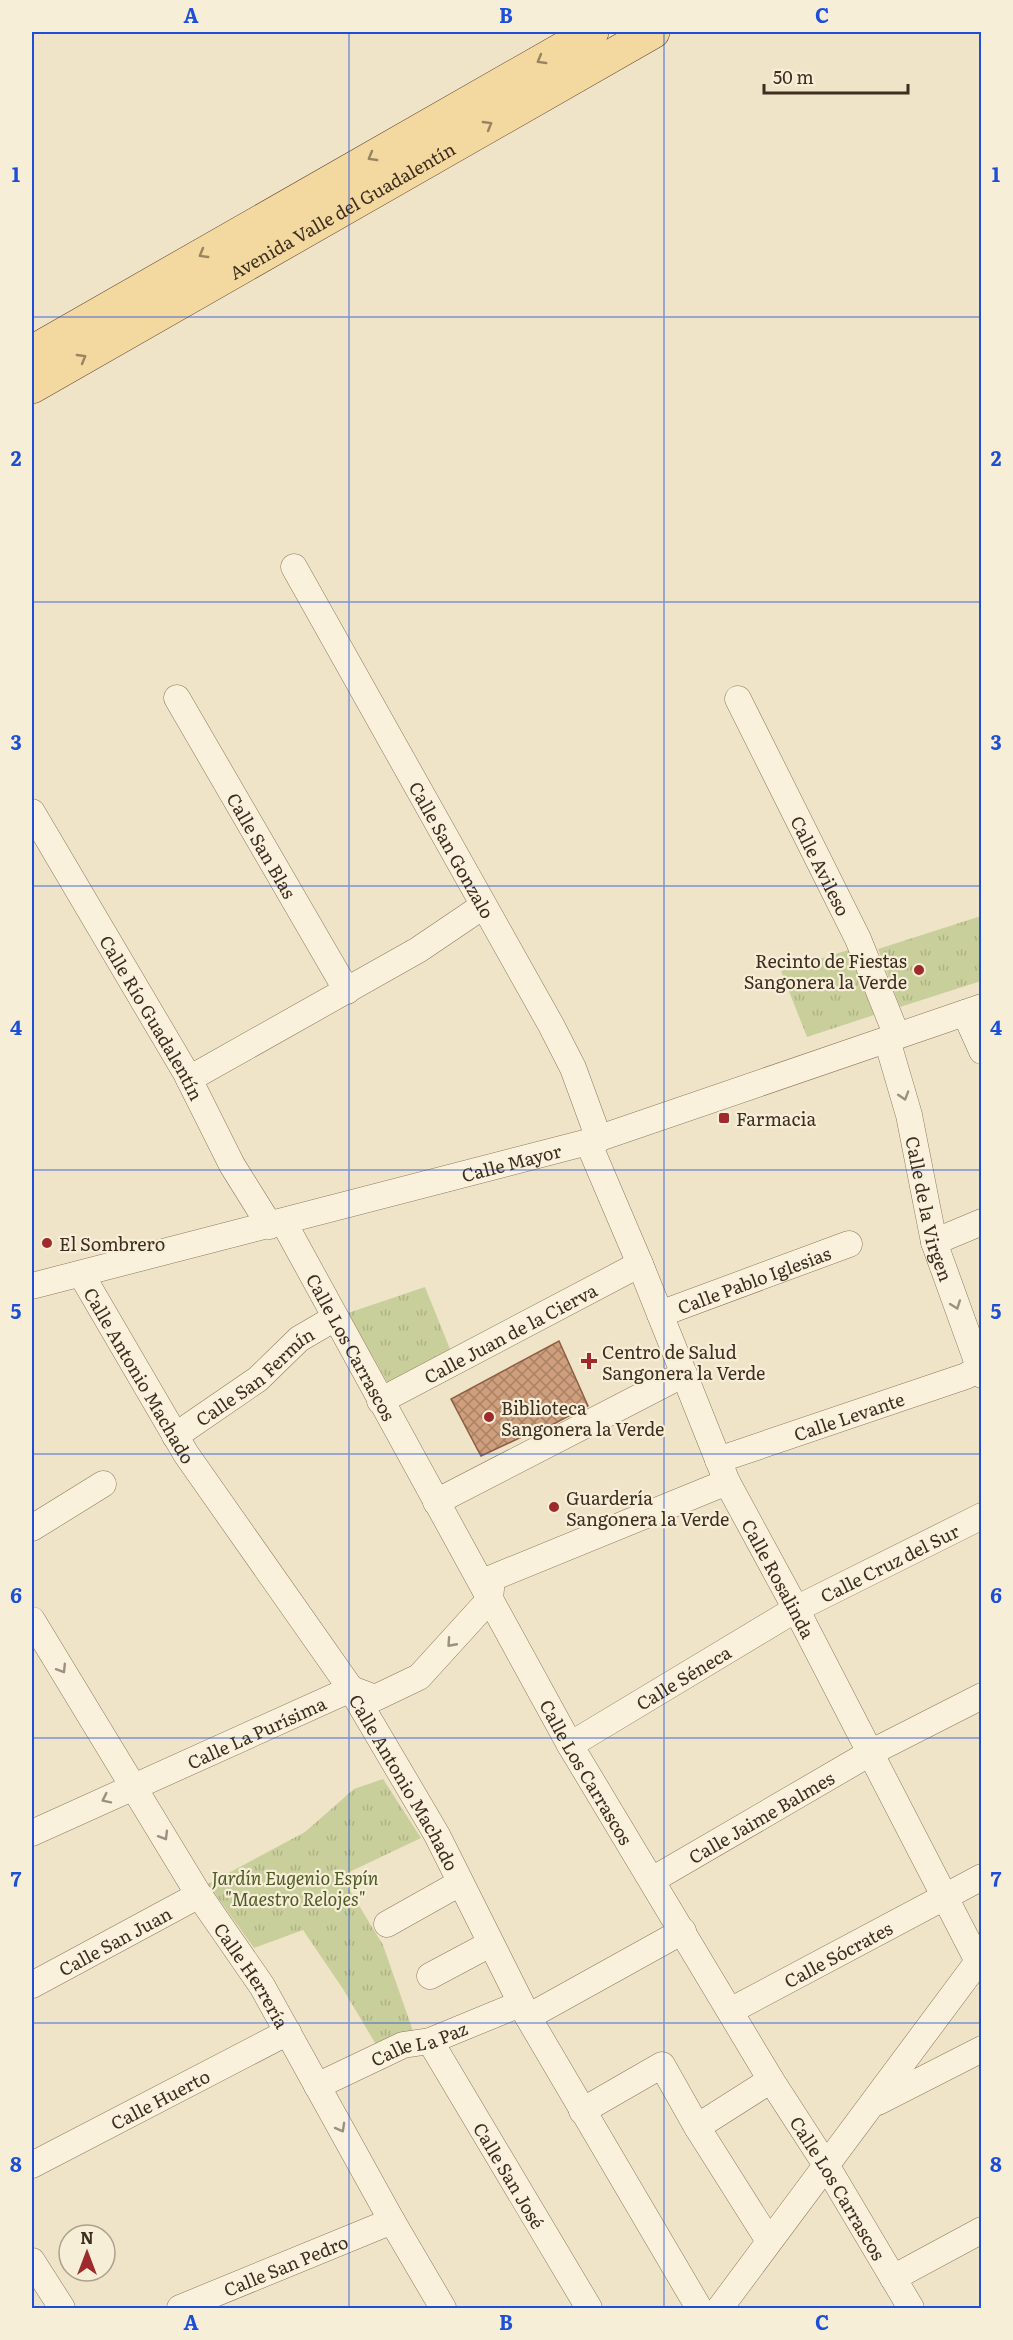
<svg xmlns="http://www.w3.org/2000/svg" width="1013" height="2340" viewBox="0 0 1013 2340" font-family="Literata,serif">
	<defs>
		<pattern id="park-tufts" width="24" height="20" patternUnits="userSpaceOnUse" patternTransform="scale(1.5)"><rect width="24" height="20" fill="#c9cf9b"/><path d="M3 7l-1-3M5 7V3M7 7l1-3M15 17l-1-3M17 17v-4M19 17l1-3" fill="none" stroke="#aeb285"/></pattern>
		<pattern id="building-cross-hatch" width="8" height="8" patternUnits="userSpaceOnUse" patternTransform="scale(1.5)"><rect width="8" height="8" fill="#cf9f7d"/><path d="M0 0l8 8M0 8l8-8" fill="none" stroke="#a98266"/></pattern>
	</defs>
	<rect width="100%" height="100%" fill="#f0e4c8"/>
	<path fill="url(#park-tufts)" d="M981,916v65l-81,26 -22,-58z
		M848,950l26,65 -67,22 -26,-66z
		M425,1287l25,62 -63,33 -39,-69z
		M383,1779l38,59 -80,38 42,69 30,86 -35,17 -35,-59 -40,-59 -49,18 -46,-64 97,-52 49,-43z"/>
	<path fill="url(#building-cross-hatch)" stroke="#8d5f41" stroke-width="1.5" d="M559,1341l29,65 -40,21 -1,-2 -66,31 -30,-57z"/>
	<g fill="none" stroke-linecap="round" stroke-linejoin="round">
		<g stroke="#8d765c" stroke-width="27">
			<g id="minor">
				<path id="s1" d="M294,567l257,458 22,43 26,71"/>
				<path id="s2" d="M177,698l170,293"/>
				<path id="s3" d="M738,699l120,240 39,97"/>
				<path id="s4" d="M32,812l154,261 46,92 38,61"/>
				<path d="M965,1013l17,38"/>
				<path id="s5" d="M887,1040l22,75 25,127 48,133"/>
				<path d="M189,1079l229,-129 65,-44"/>
				<path id="s6" d="M588,1142l52,122 87,218 69,127 186,360"/>
				<path id="s7" d="M284,1223l286,522 201,335 55,85 85,143"/>
				<path d="M934,1242l48,-20"/>
				<path id="s8" d="M81,1274l105,180 165,235 86,146 91,182 171,291"/>
				<path id="s9" d="M32,1286l556,-144 394,-135"/>
				<path id="s10" d="M660,1314l189,-70"/>
				<path id="s11" d="M380,1401l260,-137"/>
				<path id="s12" d="M175,1436l83,-57 41,-40 36,-21"/>
				<path id="s13" d="M718,1460l248,-84 13,-8"/>
				<path d="M436,1502l248,-128"/>
				<path d="M32,1528l71,-44"/>
				<path id="s14" d="M32,1620l167,275 63,91 130,235 51,87"/>
				<path id="s15" d="M570,1745l226,-136 186,-93"/>
				<path id="s16" d="M32,1833l319,-144 24,9 44,-21 71,-78 2,-21 235,-96"/>
				<path id="s17" d="M652,1880l218,-127 112,-57"/>
				<path d="M387,1924l73,-41"/>
				<path d="M430,1976l60,-32"/>
				<path id="s18" d="M32,1985l167,-90"/>
				<path id="s19" d="M730,2011l252,-134"/>
				<path d="M528,2017l155,-86"/>
				<path id="s20" d="M430,2041l159,267"/>
				<path id="s21" d="M317,2086l86,-41 27,-4 90,-37"/>
				<path d="M878,2102l104,-53"/>
				<path d="M582,2111l80,-46 35,62"/>
				<path id="s22" d="M32,2165l256,-133"/>
				<path d="M769,2241l-72,-114 74,-47"/>
				<path d="M32,2261l30,47"/>
				<path d="M893,2278l89,-48"/>
				<path id="s23" d="M180,2308l212,-87"/>
				<path d="M720,2308l262,-352"/>
			</g>
		</g>
		<g stroke="#5b4430" stroke-width="34">
			<g id="major">
				<path d="M32,352l560,-320"/>
				<path id="s24" d="M32,387l621,-355"/>
			</g>
		</g>
		<use href="#minor" stroke="#faf1dc" stroke-width="26"/>
		<use href="#major" stroke="#f3d9a0" stroke-width="33"/>
	</g>
	<defs><path id="oneway-chevron" d="M-2-3.5L2.5 0L-2 3.5" fill="none" stroke-width="1.6" stroke-linecap="round" stroke-linejoin="round" transform="scale(1.5)"/></defs>
	<g stroke="#988460">
		<use href="#oneway-chevron" transform="translate(541 60) rotate(150)"/>
		<use href="#oneway-chevron" transform="translate(488 125) rotate(-30)"/>
		<use href="#oneway-chevron" transform="translate(372 157) rotate(150)"/>
		<use href="#oneway-chevron" transform="translate(203 254) rotate(150)"/>
		<use href="#oneway-chevron" transform="translate(82 358) rotate(-30)"/>
	</g>
	<g stroke="#9c907e">
		<use href="#oneway-chevron" transform="translate(904 1096) rotate(73)"/>
		<use href="#oneway-chevron" transform="translate(956 1305) rotate(70)"/>
		<use href="#oneway-chevron" transform="translate(451 1643) rotate(132)"/>
		<use href="#oneway-chevron" transform="translate(62 1669) rotate(58)"/>
		<use href="#oneway-chevron" transform="translate(106 1799) rotate(154)"/>
		<use href="#oneway-chevron" transform="translate(164 1836) rotate(59)"/>
		<use href="#oneway-chevron" transform="translate(341 2128) rotate(61)"/>
	</g>
	<path fill="none" stroke="#1d4ed8" stroke-width="1.5" stroke-opacity="0.55" d="M349,32v2276M664,32v2276M32,317h950M32,602h950M32,886h950M32,1170h950M32,1454h950M32,1738h950M32,2023h950"/>
	<g fill="#9e2a2b" stroke="#f7eed8" stroke-width="2">
		<circle cx="919" cy="970" r="6"/>
		<rect x="718" y="1112" width="12" height="12" rx="3"/>
		<circle cx="47" cy="1243" r="6"/>
		<path d="M586 1352h6v6h6v6h-6v6h-6v-6h-6v-6h6z"/>
		<circle cx="489" cy="1417" r="6"/>
		<circle cx="554" cy="1507" r="6"/>
	</g>
	<g text-anchor="middle" dominant-baseline="central" stroke-width="4.5" stroke-linejoin="round" paint-order="stroke">
		<g font-size="18" fill="#3d2e20" stroke="#f7eed8">
			<text stroke="none"><textPath href="#s24" startOffset="357">Avenida Valle del Guadalentín</textPath></text>
			<text stroke="none"><textPath href="#s2" startOffset="170">Calle San Blas</textPath></text>
			<text stroke="none"><textPath href="#s1" startOffset="324">Calle San Gonzalo</textPath></text>
			<text stroke="none"><textPath href="#s3" startOffset="186">Calle Avileso</textPath></text>
			<text stroke="none"><textPath href="#s4" startOffset="238">Calle Río Guadalentín</textPath></text>
			<text stroke="none"><textPath href="#s9" startOffset="495">Calle Mayor</textPath></text>
			<text stroke="none"><textPath href="#s5" startOffset="174">Calle de la Virgen</textPath></text>
			<text stroke="none"><textPath href="#s10" startOffset="100">Calle Pablo Iglesias</textPath></text>
			<text stroke="none"><textPath href="#s11" startOffset="147">Calle Juan de la Cierva</textPath></text>
			<text stroke="none"><textPath href="#s7" startOffset="141">Calle Los Carrascos</textPath></text>
			<text stroke="none"><textPath href="#s8" startOffset="117">Calle Antonio Machado</textPath></text>
			<text stroke="none"><textPath href="#s12" startOffset="100">Calle San Fermín</textPath></text>
			<text stroke="none"><textPath href="#s13" startOffset="138">Calle Levante</textPath></text>
			<text stroke="none"><textPath href="#s15" startOffset="368">Calle Cruz del Sur</textPath></text>
			<text stroke="none"><textPath href="#s6" startOffset="477">Calle Rosalinda</textPath></text>
			<text stroke="none"><textPath href="#s15" startOffset="132">Calle Séneca</textPath></text>
			<text stroke="none"><textPath href="#s16" startOffset="246">Calle La Purísima</textPath></text>
			<text stroke="none"><textPath href="#s7" startOffset="627">Calle Los Carrascos</textPath></text>
			<text stroke="none"><textPath href="#s8" startOffset="603">Calle Antonio Machado</textPath></text>
			<text stroke="none"><textPath href="#s17" startOffset="126">Calle Jaime Balmes</textPath></text>
			<text stroke="none"><textPath href="#s18" startOffset="94">Calle San Juan</textPath></text>
			<text stroke="none"><textPath href="#s19" startOffset="122">Calle Sócrates</textPath></text>
			<text stroke="none"><textPath href="#s14" startOffset="418">Calle Herrería</textPath></text>
			<text stroke="none"><textPath href="#s21" startOffset="111">Calle La Paz</textPath></text>
			<text stroke="none"><textPath href="#s22" startOffset="144">Calle Huerto</textPath></text>
			<text stroke="none"><textPath href="#s20" startOffset="156">Calle San José</textPath></text>
			<text stroke="none"><textPath href="#s7" startOffset="1113">Calle Los Carrascos</textPath></text>
			<text stroke="none"><textPath href="#s23" startOffset="114">Calle San Pedro</textPath></text>
		</g>
		<g font-size="18" fill="#3d2e20" stroke="#f7eed8" text-anchor="start">
			<text x="907" y="960" text-anchor="end">Recinto de Fiestas<tspan x="907" dy="21">Sangonera la Verde</tspan></text>
			<text x="736" y="1118">Farmacia</text>
			<text x="59" y="1243">El Sombrero</text>
			<text x="602" y="1351">Centro de Salud<tspan x="602" dy="21">Sangonera la Verde</tspan></text>
			<text x="501" y="1407">Biblioteca<tspan x="501" dy="21">Sangonera la Verde</tspan></text>
			<text x="566" y="1497">Guardería<tspan x="566" dy="21">Sangonera la Verde</tspan></text>
		</g>
		<g font-size="18" font-style="italic" fill="#4d5a26" stroke="#f7eed8">
			<text x="295" y="1877">Jardín Eugenio Espín<tspan x="295" dy="21">"Maestro Relojes"</tspan></text>
		</g>
	</g>
	<rect width="1013" height="2340" fill="none" stroke="#f7eed8" stroke-width="66"/>
	<g transform="translate(87 2253)"><circle r="28" fill="#f7eed8" stroke="#ada18e" stroke-width="1.5"/>
	<path d="M0-4.5L10 22L0 15L-10 22Z" fill="#9e2a2b"/>
	<text y="-9" font-size="16" font-weight="bold" text-anchor="middle" fill="#3d2e20">N</text>
	</g>
	<path d="M764 84v9h144v-9" fill="none" stroke="#3d2e20" stroke-width="3"/>
	<text x="773" y="84" font-size="18" fill="#3d2e20" stroke="#f7eed8" stroke-width="4.5" paint-order="stroke">50 m</text>
	<rect x="33" y="33" width="947" height="2274" fill="none" stroke="#1d4ed8" stroke-width="2"/>
	<g font-size="20" text-anchor="middle" font-weight="bold" fill="#1d4ed8">
		<text x="191" y="23">A</text>
		<text x="506" y="23">B</text>
		<text x="822" y="23">C</text>
		<text x="16" y="182">1</text>
		<text x="996" y="182">1</text>
		<text x="16" y="466">2</text>
		<text x="996" y="466">2</text>
		<text x="16" y="750">3</text>
		<text x="996" y="750">3</text>
		<text x="16" y="1035">4</text>
		<text x="996" y="1035">4</text>
		<text x="16" y="1319">5</text>
		<text x="996" y="1319">5</text>
		<text x="16" y="1603">6</text>
		<text x="996" y="1603">6</text>
		<text x="16" y="1887">7</text>
		<text x="996" y="1887">7</text>
		<text x="16" y="2172">8</text>
		<text x="996" y="2172">8</text>
		<text x="191" y="2330">A</text>
		<text x="506" y="2330">B</text>
		<text x="822" y="2330">C</text>
	</g>
</svg>
